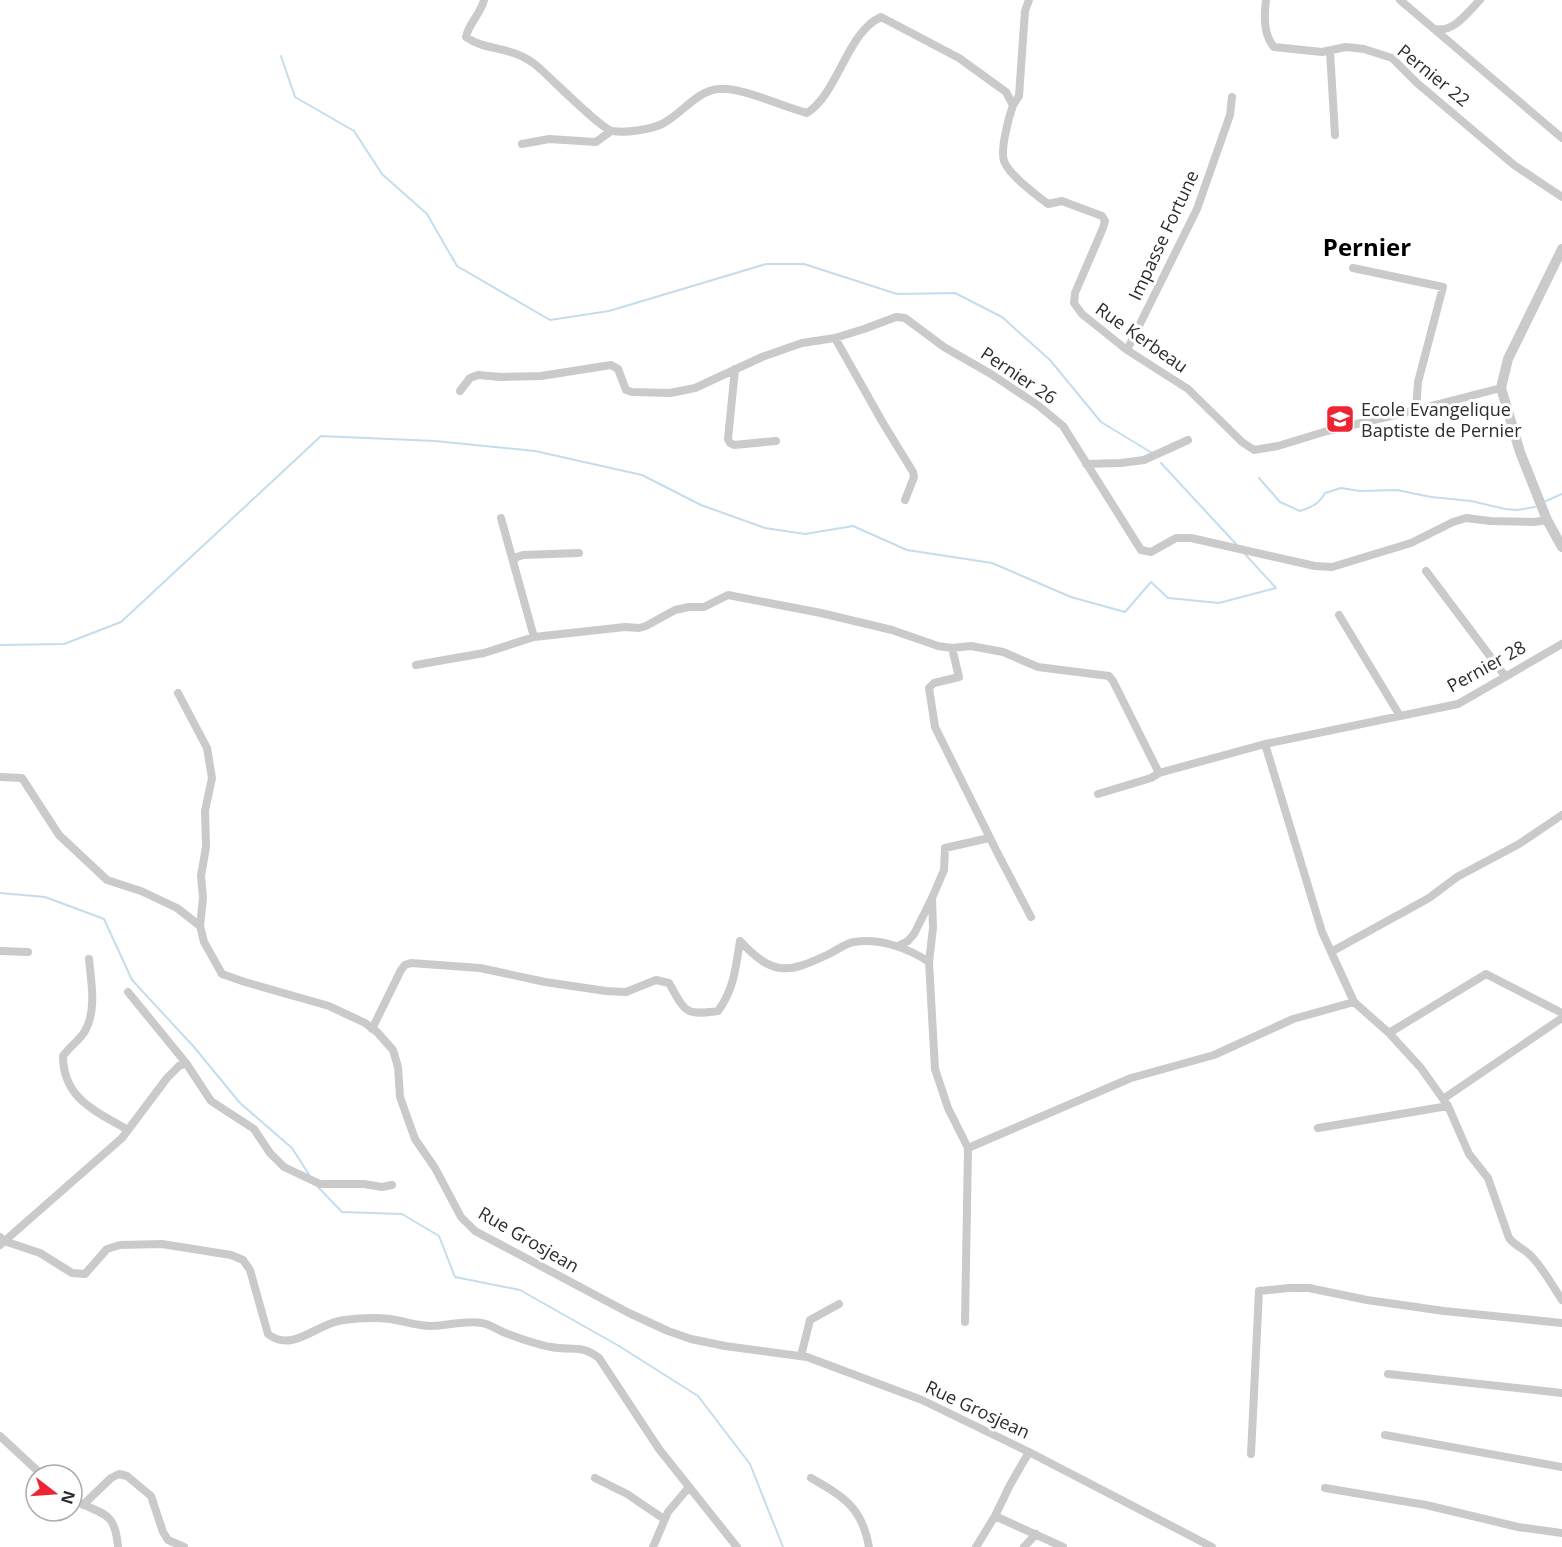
<svg xmlns="http://www.w3.org/2000/svg" width="1562" height="1547" viewBox="0 0 1562 1547" font-family="'Open Sans',sans-serif">
	<rect width="100%" height="100%" fill="#fff"/>
	<g fill="none" stroke-linecap="round" stroke-linejoin="round">
		<path stroke="#c4dded" stroke-width="2" d="M281,56l14,41 59,34 28,43 45,40 30,52 93,54 59,-9 157,-47h38l93,30 58,-1 47,24 48,43 51,62 51,31
			M1161,463l75,81
			M1259,478l21,24 20,9c12,-4 19,-7 25,-18l16,-5 19,3 37,-1 34,7 40,4 34,8 12,1 18,-3
			M1546,501l16,-7
			M0,645l64,-1 57,-22 200,-186 114,5 100,10 107,24 59,30 64,23 40,6 48,-8 54,24 85,13 79,34 54,15 26,-30 17,16 51,5 57,-15 -32,-35
			M0,893l45,4 59,22 28,61 62,67 46,56 52,45 18,28
			M317,1186l25,26 60,2 37,22 16,41 65,13 99,56 79,50 52,68 33,83"/>
		<path stroke="#cacaca" stroke-width="8" d="M484,0c-3,14 -15,22 -18,37 21,15 46,8 71,29 13,11 64,63 75,65 14,2 37,-1 50,-7 19,-9 35,-34 57,-35 23,-2 64,18 88,24 32,-21 40,-81 74,-96l78,41 47,34 7,13c-4,12 -13,44 -9,56 5,14 32,34 44,43l14,-3 40,15 3,5 -2,7 -28,65 -1,10 8,11 45,36 61,39 54,53 12,8 24,-4 49,-15 89,-21 85,-22
			M1266,0c-2,15 -2,36 8,47l48,5 24,-5 18,2 28,9 25,25 97,82 48,32
			M1400,0l162,138
			M1434,29c20,4 33,-16 46,-29
			M1330,51l5,84
			M1013,105l6,-9 6,-85 4,-11
			M522,144l27,-5 47,3 15,-11
			M1353,268l90,19 -25,95 -2,28
			M835,338l48,85 30,49 1,5 -9,23
			M1127,350l70,-141 33,-94 2,-18
			M735,369l-7,70 2,4 4,2 42,-4
			M460,391l10,-13 8,-3 23,2 40,-1 70,-11 7,4 8,21 6,2 38,1 25,-5 67,-31 40,-14 33,-5 29,-9 32,-12 9,1 39,29 47,27 48,32 24,20 78,124 10,2 25,-14h15l124,28 17,1 79,-24 42,-21 13,-4 24,3 44,1 13,-2
			M1086,464l35,-1 23,-3 44,-20
			M501,518l33,119
			M513,561l4,-4 6,-2 56,-2
			M1426,571l79,105
			M1339,615l61,101
			M952,648l7,29 -25,6 -5,5 6,39 63,127 33,63
			M416,665l68,-12 50,-16 91,-10 14,1 7,-2 29,-16 14,-3h15l24,-12 93,18 71,17 46,16 14,2 19,-2 32,6 35,15 71,9 4,5 46,92 106,-29 57,188 32,70 35,31 32,35 27,38 21,48 19,24 21,60c7,9 15,10 22,18 12,12 21,29 31,44
			M178,693l29,55 5,30 -7,33 1,36 -5,29 2,22 -3,28
			M1265,744l193,-40 104,-60
			M0,777l22,1 37,57 48,45 34,11 36,17 23,18 4,16 18,32 23,8 84,24 36,17 12,9 16,18 5,17 2,30 15,42 20,29 26,49 14,14 154,82 39,18 23,8 34,7 82,11 115,43 107,52 183,95
			M1098,794l53,-16 8,-5
			M932,898l1,30 -4,34 6,107 13,39 20,40 -3,174
			M898,946l10,-5 6,-7 18,-36 12,-28 1,-22 44,-10
			M0,951l28,1
			M1331,952l98,-54 28,-21 62,-33 43,-29
			M89,959c2,22 8,51 -4,72 -5,9 -16,16 -22,25 0,43 33,55 65,74
			M128,992l58,71
			M372,1029l29,-59 4,-5 6,-2 69,5 65,14 61,9 20,1 30,-12 13,3c16,28 15,33 49,28 16,-21 18,-45 22,-70 33,35 47,33 89,13 8,-4 17,-11 25,-12 26,-4 54,6 75,20
			M1389,1033l97,-59 76,39
			M1443,1099l119,-81
			M1318,1128l130,-22
			M968,1148l163,-70 83,-23 79,-36 61,-17
			M0,1237l4,4 36,12 32,20 13,1 22,-25 13,-4 42,-1 69,11 12,5 7,10 18,64c25,20 50,-12 76,-14 15,-2 31,-3 46,-1 14,2 27,7 41,7 17,0 34,-6 51,-3 7,1 14,6 21,9 16,6 31,12 48,15 20,4 30,-3 48,11l60,91 78,98
			M0,1245l122,-107 45,-60 12,-12 7,-3 25,38 43,28 16,24 14,14 36,17h44l18,3 10,-2
			M801,1356l9,-36 29,-16
			M1388,1374l174,19
			M1385,1435l177,32
			M0,1436l42,39
			M1029,1452l-19,33 -15,31 68,31
			M1251,1454l8,-163 30,-3h20l58,12 77,11 118,12
			M595,1478l32,16 37,25
			M811,1478c33,19 51,29 58,69
			M1325,1488l101,17 92,22 44,6
			M72,1498c27,18 43,9 46,49
			M83,1505l28,-27 8,-4 8,2 24,20 12,36 5,8 16,7
			M653,1547l15,-35 21,-25
			M976,1547l19,-31
			M1024,1547l12,-13"/>
		<path stroke="#cacaca" stroke-width="10" d="M1562,249l-54,110 -7,29 19,64 27,68 15,27"/>
	</g>
	<defs>
		<g id="school-square" transform="scale(1.5)"><rect x="-9" y="-9" width="18" height="18" rx="4" fill="#ef2433" stroke="#fff"/><path d="M0-5L7-2L0 1L-7-2ZM-4 1L0 2.5L4 1V4Q0 6-4 4Z" fill="#fff"/></g>
	</defs>
	<g fill-rule="evenodd">
		<use href="#school-square" x="1340" y="419"/>
	</g>
	<g text-anchor="middle" dominant-baseline="central" stroke-width="6" stroke-linejoin="round" paint-order="stroke">
		<g font-size="18" fill="#2d2d2d" stroke="#fff">
			<text transform="translate(1434 75) rotate(39)">Pernier 22</text>
			<text transform="translate(1163 235) rotate(-65)">Impasse Fortune</text>
			<text transform="translate(1142 337) rotate(35)">Rue Kerbeau</text>
			<text transform="translate(1019 375) rotate(34)">Pernier 26</text>
			<text transform="translate(1486 666) rotate(-29)">Pernier 28</text>
			<text transform="translate(529 1239) rotate(30)">Rue Grosjean</text>
			<text transform="translate(978 1409) rotate(25)">Rue Grosjean</text>
		</g>
		<g font-size="18" fill="#2d2d2d" stroke="#fff" text-anchor="start">
			<text x="1361" y="409">Ecole Evangelique<tspan x="1361" dy="21">Baptiste de Pernier</tspan></text>
		</g>
		<g font-size="24" font-weight="bold" fill="#000" stroke="#fff">
			<text x="1367" y="246">Pernier</text>
		</g>
	</g>
	<g transform="translate(54 1493) rotate(107)"><circle r="28" fill="#ffffff" stroke="#ababab" stroke-width="1.5"/>
	<path d="M0-4.5L10 22L0 15L-10 22Z" fill="#ef2433"/>
	<text y="-9" font-size="16" font-weight="bold" text-anchor="middle" fill="#2d2d2d">N</text>
	</g>
</svg>
